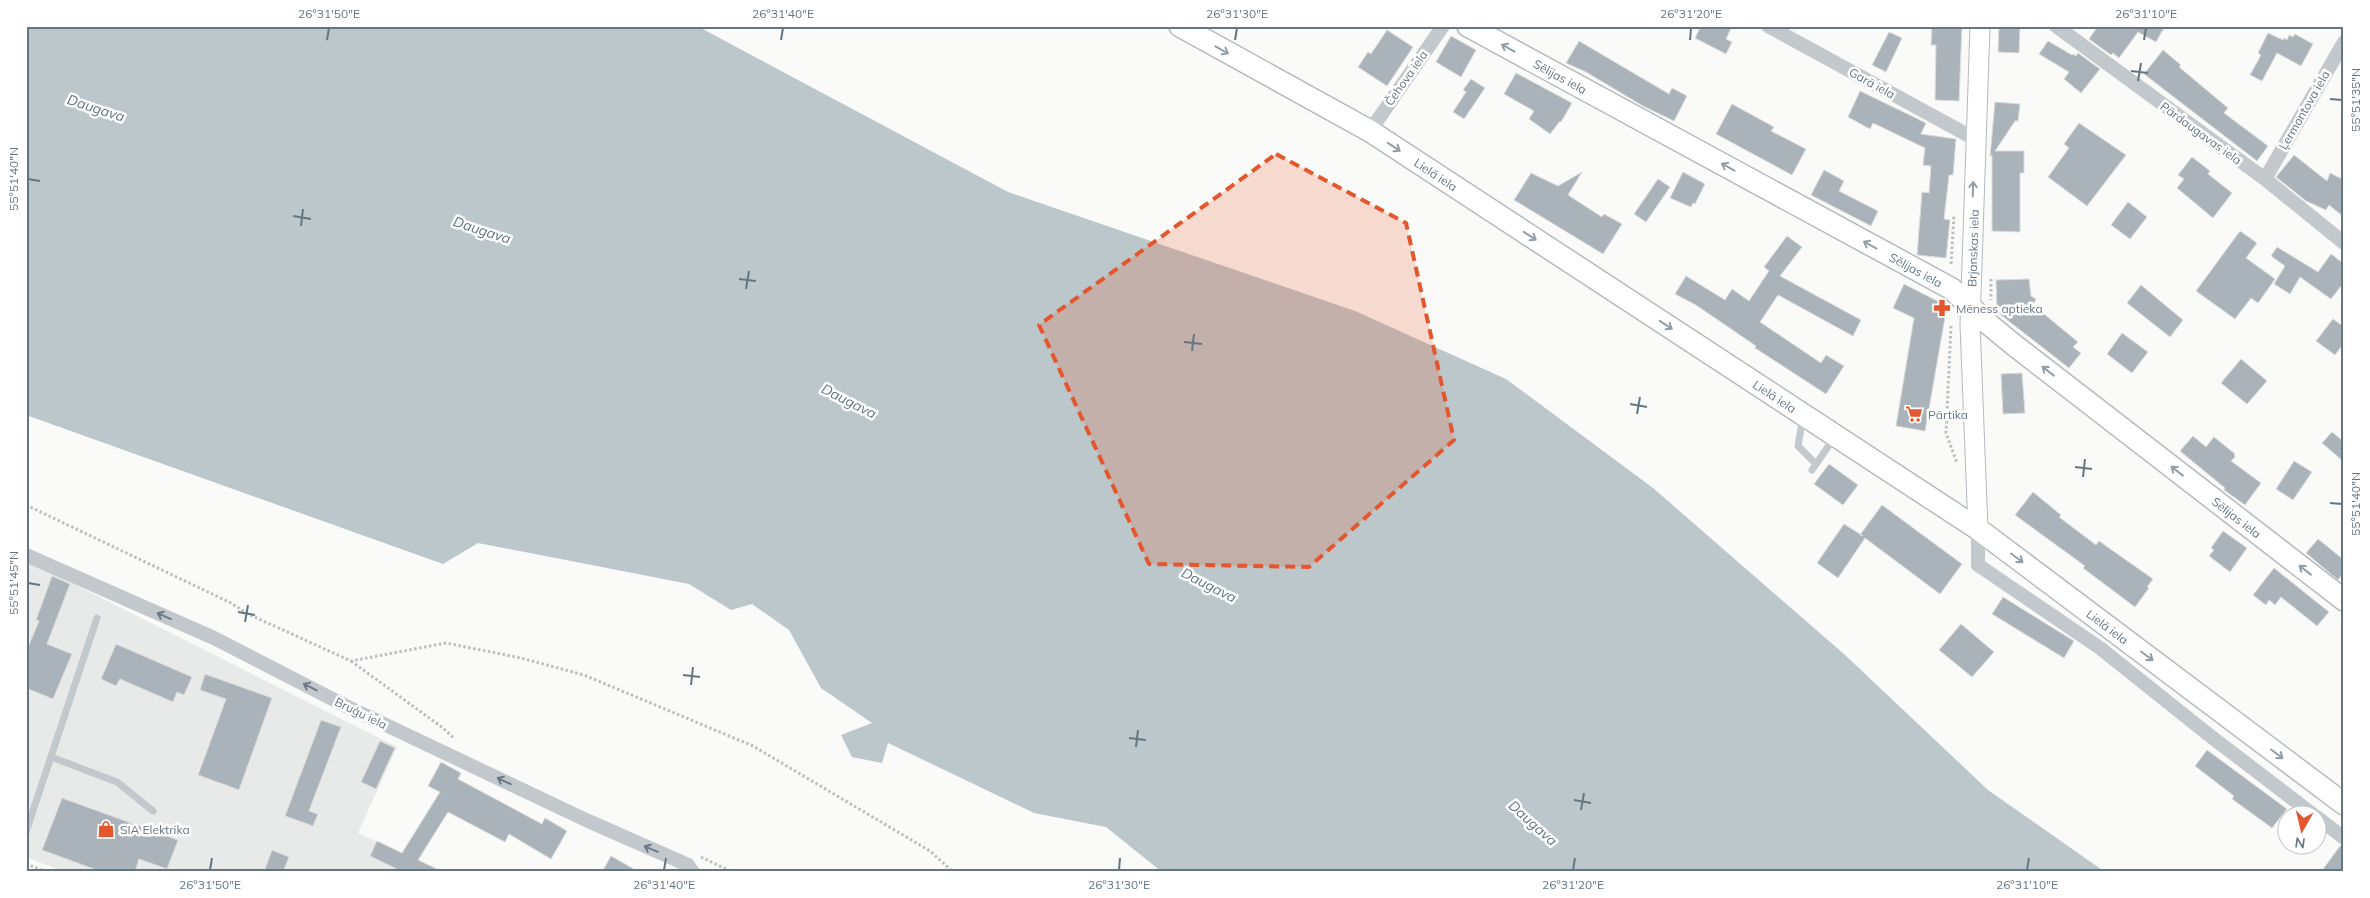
<svg xmlns="http://www.w3.org/2000/svg" width="2370" height="898" viewBox="0 0 2370 898" font-family="Mulish,sans-serif">
	<rect width="100%" height="100%" fill="#fafaf8"/>
	<path fill="#e8e9e9" d="M26,562l14,5 357,180 -39,86 85,39h-379l-38,-15z"/>
	<path fill="#bbc7cb" d="M26,26h671l311,166 347,119 151,68 147,109 191,166 144,136 117,82h-943l-56,-45 -72,-14 -146,-70 -6,20 -30,-6 -11,-22 31,-12 -51,-35 -32,-58 -37,-26 -21,6 -42,-26 -211,-41 -35,21 -417,-149z"/>
	<path fill="#aab3b9" stroke="#dcdcda" d="M1701,26h31l-6,13 6,3 -6,12 -31,-16z
		M1932,26h30l-3,75 -24,-1 1,-55h-5z
		M1999,26h21l-1,27 -21,-1z
		M2098,26h67l-9,16 -18,-10 -19,26 -6,-5 -2,2 -22,-16z
		M1387,30l26,17 -26,39 -29,-19 10,-15 3,2z
		M1889,32l13,6 -16,34 -14,-7z
		M2268,33l15,7 1,-2 3,2 2,-5 4,2 2,-3 18,10 -12,22 -24,-13 -15,28 -12,-6 11,-20 -3,-2z
		M1451,36l25,14 -15,27 -25,-15z
		M1579,41l90,53 3,-6 15,8 -13,25 -31,-15 -57,-34 -20,-9z
		M2048,41l24,14 1,-1 3,2 2,-3 22,16 -19,24 -17,-14 5,-7 -30,-18z
		M2163,50l18,15 -2,2 49,41 -4,5 44,33 -11,15 -113,-87z
		M1516,73l56,30 -11,19 -1,-1 -10,13 -21,-15 5,-8 -30,-17z
		M1471,79l14,9 -21,31 -11,-7 13,-20 -3,-2z
		M1860,91l66,32 -5,11 35,5 -3,36h-4l-5,44 6,1 -4,38 -29,-3 5,-63 7,1 2,-27 -8,-1 2,-17 -52,-25 -3,6 -22,-12z
		M1995,102l25,2 -2,17h-3l-20,30h29v22h-4v59l-28,-1v-76l-2,2z
		M1732,104l42,23 -3,4 35,18 -14,26 -76,-41z
		M2079,123l47,32 -39,51 -39,-29 21,-29 -5,-4z
		M2294,155l33,26 3,-8 14,7v37l-15,-12 -3,5 -20,-9 -30,-24z
		M2192,157l18,14 -2,3 24,19 -19,25 -36,-30 7,-9 -6,-4z
		M1824,170l20,11 -5,10 39,20 -7,15 -60,-31z
		M1582,172l-14,23 34,22 2,-3 18,10 -19,30 -89,-54 17,-27 27,13z
		M1683,172l22,12 -10,20 -2,-1 -2,4 -21,-9z
		M1658,179l12,8 -24,35 -12,-8z
		M2128,202l19,15 -17,22 -19,-14z
		M2240,231l17,12 -11,15 29,21 -17,24 -7,-5 -16,21 -39,-28z
		M1787,236l15,11 -22,29 81,44 -8,16 -75,-41 -18,27 61,41 5,-8 18,11 -18,28 -71,-46 1,-2 -60,-41 -21,-11 11,-18 39,24 7,-11 17,12 20,-30 -5,-4z
		M2277,247l41,25 13,-18 13,10v18l-13,17 -31,-22 -10,17 -16,-10 11,-18 -14,-10z
		M2029,279l2,17 5,3 -3,6 45,37 -5,5 8,6 -12,15 -72,-56 -1,-32z
		M1904,284l43,22 -22,125 -29,-5 18,-108 -21,-10z
		M2141,285l42,35 -13,17 -43,-34z
		M2333,319l11,8v16l-9,12 -19,-14z
		M2122,333l26,19 -16,21 -25,-19z
		M2241,359l26,22 -20,23 -26,-21z
		M2022,373l3,40 -22,1 -2,-40z
		M2332,432l12,10v20l-22,-19z
		M2193,436l13,11 8,-10 20,16 1,4 -4,4 30,22 -16,22 -21,-15 1,-2 -45,-37z
		M2294,461l18,11 -19,28 -17,-11z
		M1829,464l29,21 -15,20 -29,-21z
		M2033,492l28,23 -2,2 37,28 3,-4 54,38 -6,8 2,1 -14,19 -52,-39 2,-2 -70,-51z
		M1882,505l80,59 -22,30 -75,-56 -27,40 -21,-15 27,-39 19,12 -3,-1z
		M2223,531l24,17 -17,24 -21,-16 5,-6 -3,-2z
		M2318,539l26,21v12l-6,8 -32,-27z
		M2274,568l55,44 -12,14 -36,-29 -6,8 -6,-5 -3,5 -13,-10z
		M52,576l18,8 -23,60 25,10 -19,45 -27,-11v-36l13,-31 -3,-1z
		M2003,597l71,44 -10,17 -72,-44z
		M1961,624l33,28 -22,25 -33,-27z
		M116,644l76,33 -8,18 -7,-3 -4,10 -53,-23 -4,7 -15,-7z
		M205,674l67,24 -33,92 -41,-15 28,-76 -26,-9z
		M321,720l20,7 -32,84 9,3 -5,12 -28,-10z
		M380,741l15,7 -19,41 -15,-7z
		M2207,750l80,59 -15,19 -40,-29 2,-3 -39,-30z
		M441,762l20,11 -3,6 84,45 3,-6 22,13 -16,28 -42,-25 -4,8 -57,-30 -30,48 25,12h-40l-33,-16 7,-15 25,12 38,-61 -12,-6z
		M62,798l116,42 -11,29 -28,-10 -4,13h-33l-60,-22z
		M2340,846l4,1v25h-23z
		M272,850l17,7 -6,15h-19z
		M611,856l28,16h-37z"/>
	<g fill="none" stroke-linecap="round" stroke-linejoin="round">
		<g stroke="#b3babf" stroke-width="21">
			<g id="secondary">
				<path id="s1" d="M1978,529l-8,-205 10,-298"/>
			</g>
		</g>
		<g stroke="#b5babe" stroke-width="24">
			<g id="primary">
				<path id="s2" d="M1180,26l190,105 608,398 366,275"/>
				<path id="s3" d="M1468,26l484,263 34,33 28,23 330,255"/>
			</g>
		</g>
		<path stroke="#bbbfc2" stroke-width="3" stroke-dasharray="2.5 2.5" stroke-linecap="butt" d="M1951,264l3,-49
			M1991,279v21
			M1951,326l-5,107 11,30
			M26,505l205,98 17,11 103,47 95,-18 75,15 63,17 169,71 177,105 23,21
			M351,661l92,67 12,11
			M701,857l31,15
			M26,864l21,8"/>
		<path stroke="#c3c8cc" stroke-width="7" d="M1803,417l-5,29 18,18
			M1812,470l22,-32
			M51,757l66,25 36,29
			M26,832l71,-214"/>
		<path stroke="#c3c8cc" stroke-width="14" d="M1768,26l207,113
			M2056,26l209,153 79,64
			M1370,131l73,-105
			M2265,179l79,-137
			M1978,529v36l122,83 109,87 106,81
			M26,555l188,83 132,68 240,114 102,45 5,7
			M2318,818l26,20"/>
		<use href="#secondary" stroke="#fff" stroke-width="19"/>
		<use href="#primary" stroke="#fff" stroke-width="21"/>
	</g>
	<defs><path id="oneway-shaft" d="M-6 0H5M1.5-3L5.5 0L1.5 3" fill="none" stroke-width="1.6" stroke-linecap="round" stroke-linejoin="round" transform="scale(1.25)"/></defs>
	<g stroke="#939fa8">
		<use href="#oneway-shaft" transform="translate(1508 48) rotate(-151)"/>
		<use href="#oneway-shaft" transform="translate(1222 50) rotate(29)"/>
		<use href="#oneway-shaft" transform="translate(1394 147) rotate(33)"/>
		<use href="#oneway-shaft" transform="translate(1728 167) rotate(-151)"/>
		<use href="#oneway-shaft" transform="translate(1973 189) rotate(-88)"/>
		<use href="#oneway-shaft" transform="translate(1530 236) rotate(33)"/>
		<use href="#oneway-shaft" transform="translate(1870 245) rotate(-151)"/>
		<use href="#oneway-shaft" transform="translate(1666 325) rotate(33)"/>
		<use href="#oneway-shaft" transform="translate(2048 371) rotate(-142)"/>
		<use href="#oneway-shaft" transform="translate(2177 471) rotate(-142)"/>
		<use href="#oneway-shaft" transform="translate(2017 558) rotate(37)"/>
		<use href="#oneway-shaft" transform="translate(2305 570) rotate(-142)"/>
		<use href="#oneway-shaft" transform="translate(2147 656) rotate(37)"/>
		<use href="#oneway-shaft" transform="translate(2277 754) rotate(37)"/>
	</g>
	<g stroke="#6a7a87">
		<use href="#oneway-shaft" transform="translate(164 616) rotate(-156)"/>
		<use href="#oneway-shaft" transform="translate(310 687) rotate(-153)"/>
		<use href="#oneway-shaft" transform="translate(504 781) rotate(-155)"/>
		<use href="#oneway-shaft" transform="translate(651 849) rotate(-157)"/>
	</g>
	<path fill="#e4572e" fill-opacity="0.2" stroke="#e4572e" stroke-width="4" stroke-dasharray="10 6" stroke-linejoin="round" d="M1276,154l130,69 48,217 -145,127 -160,-3 -110,-239z"/>
	<path fill="none" stroke="#657683" stroke-width="2" d="M327,40l2,-12M781,40l2,-12M1235,40l2,-12M1690,40l1,-12M2144,40l2,-12M2131,71l17,2M2138,81l3,-18M2330,99l12,1M28,179l12,2M293,216l18,3M301,226l2,-17M739,279l17,2M746,289l3,-18M1184,342l18,2M1192,351l2,-17M1630,404l17,3M1637,414l3,-17M2075,467l17,2M2083,477l2,-18M2330,503l12,1M28,583l12,2M238,612l17,3M245,622l3,-17M683,675l17,2M691,685l2,-18M1129,738l17,2M1136,747l2,-17M1574,800l17,3M1581,810l3,-17M210,870l2,-12M664,870l2,-12M1119,870l1,-12M1573,870l2,-12M2027,870l2,-12"/>
	<defs>
		<g id="pharmacy-bare" transform="scale(1.35)"><path d="M-2-6h4v4h4v4h-4v4h-4v-4h-4v-4h4Z" fill="#e4572e" stroke="#fff" stroke-width="2.5" paint-order="stroke"/></g>
		<g id="supermarket-bare" transform="scale(1.35)"><path d="M-6-5.5h2.5l.6 2H6L4.5 2H-2.5L-4.4-4H-6ZM-1.5 3.2a1.3 1.3 0 1 0 .1 0ZM3 3.2a1.3 1.3 0 1 0 .1 0Z" fill="#e4572e" stroke="#fff" stroke-width="2.5" paint-order="stroke"/></g>
		<g id="shop-bare" transform="scale(1.35)"><path d="M-5-2.5h2.3a2.7 3.5 0 0 1 5.4 0H5L5.5 6h-11ZM-1.5-2.5h3a1.5 2.3 0 0 0-3 0Z" fill="#e4572e" stroke="#fff" stroke-width="2.5" paint-order="stroke"/></g>
	</defs>
	<g fill-rule="evenodd">
		<use href="#pharmacy-bare" x="1942" y="308"/>
		<use href="#supermarket-bare" x="1914" y="414"/>
		<use href="#shop-bare" x="106" y="829"/>
	</g>
	<g text-anchor="middle" dominant-baseline="central" stroke-width="5" stroke-linejoin="round" paint-order="stroke">
		<g font-size="12" fill="#657683" stroke="#fff">
			<text stroke="none"><textPath href="#s3" startOffset="105">Sēlijas iela</textPath></text>
			<text transform="translate(1406 78) rotate(-55)">Čehova iela</text>
			<text transform="translate(1872 83) rotate(29)">Garā iela</text>
			<text transform="translate(2304 110) rotate(-60)">Ļermontova iela</text>
			<text transform="translate(2201 133) rotate(36)">Pārdaugavas iela</text>
			<text stroke="none"><textPath href="#s2" startOffset="296">Lielā iela</textPath></text>
			<text stroke="none"><textPath href="#s1" startOffset="281">Brjanskas iela</textPath></text>
			<text stroke="none"><textPath href="#s3" startOffset="510">Sēlijas iela</textPath></text>
			<text stroke="none"><textPath href="#s2" startOffset="701">Lielā iela</textPath></text>
			<text stroke="none"><textPath href="#s3" startOffset="916">Sēlijas iela</textPath></text>
			<text stroke="none"><textPath href="#s2" startOffset="1106">Lielā iela</textPath></text>
			<text transform="translate(361 713) rotate(26)">Bruģu iela</text>
		</g>
		<g font-size="12" fill="#657683" stroke="#fff" text-anchor="start">
			<text x="1956" y="308">Mēness aptieka</text>
			<text x="1928" y="414">Pārtika</text>
			<text x="120" y="829">SIA Elektrika</text>
		</g>
		<g font-size="14" font-style="italic" fill="#60757c" stroke="#fff">
			<text transform="translate(96 108) rotate(18)">Daugava</text>
			<text transform="translate(482 230) rotate(18)">Daugava</text>
			<text transform="translate(849 401) rotate(27)">Daugava</text>
			<text transform="translate(1209 585) rotate(27)">Daugava</text>
			<text transform="translate(1533 823) rotate(42)">Daugava</text>
		</g>
	</g>
	<rect width="2370" height="898" fill="none" stroke="#ffffff" stroke-width="55"/>
	<g transform="translate(2302 830) rotate(188)"><circle r="24" fill="#ffffff" stroke="#c1c8cd"/>
	<path d="M0-4L9 19L0 12L-9 19Z" fill="#e4572e"/>
	<text y="-8" font-size="14" font-weight="bold" text-anchor="middle" fill="#657683">N</text>
	</g>
	<rect x="28" y="28" width="2314" height="842" fill="none" stroke="#657683" stroke-width="2"/>
	<g font-size="12" text-anchor="middle" fill="#657683">
		<text x="329" y="18">26°31'50"E</text>
		<text x="783" y="18">26°31'40"E</text>
		<text x="1237" y="18">26°31'30"E</text>
		<text x="1691" y="18">26°31'20"E</text>
		<text x="2146" y="18">26°31'10"E</text>
		<text transform="translate(2356 100) rotate(-90)" y="4">55°51'35"N</text>
		<text transform="translate(14 179) rotate(-90)" y="4">55°51'40"N</text>
		<text transform="translate(2356 504) rotate(-90)" y="4">55°51'40"N</text>
		<text transform="translate(14 583) rotate(-90)" y="4">55°51'45"N</text>
		<text x="210" y="889">26°31'50"E</text>
		<text x="664" y="889">26°31'40"E</text>
		<text x="1119" y="889">26°31'30"E</text>
		<text x="1573" y="889">26°31'20"E</text>
		<text x="2027" y="889">26°31'10"E</text>
	</g>
</svg>
